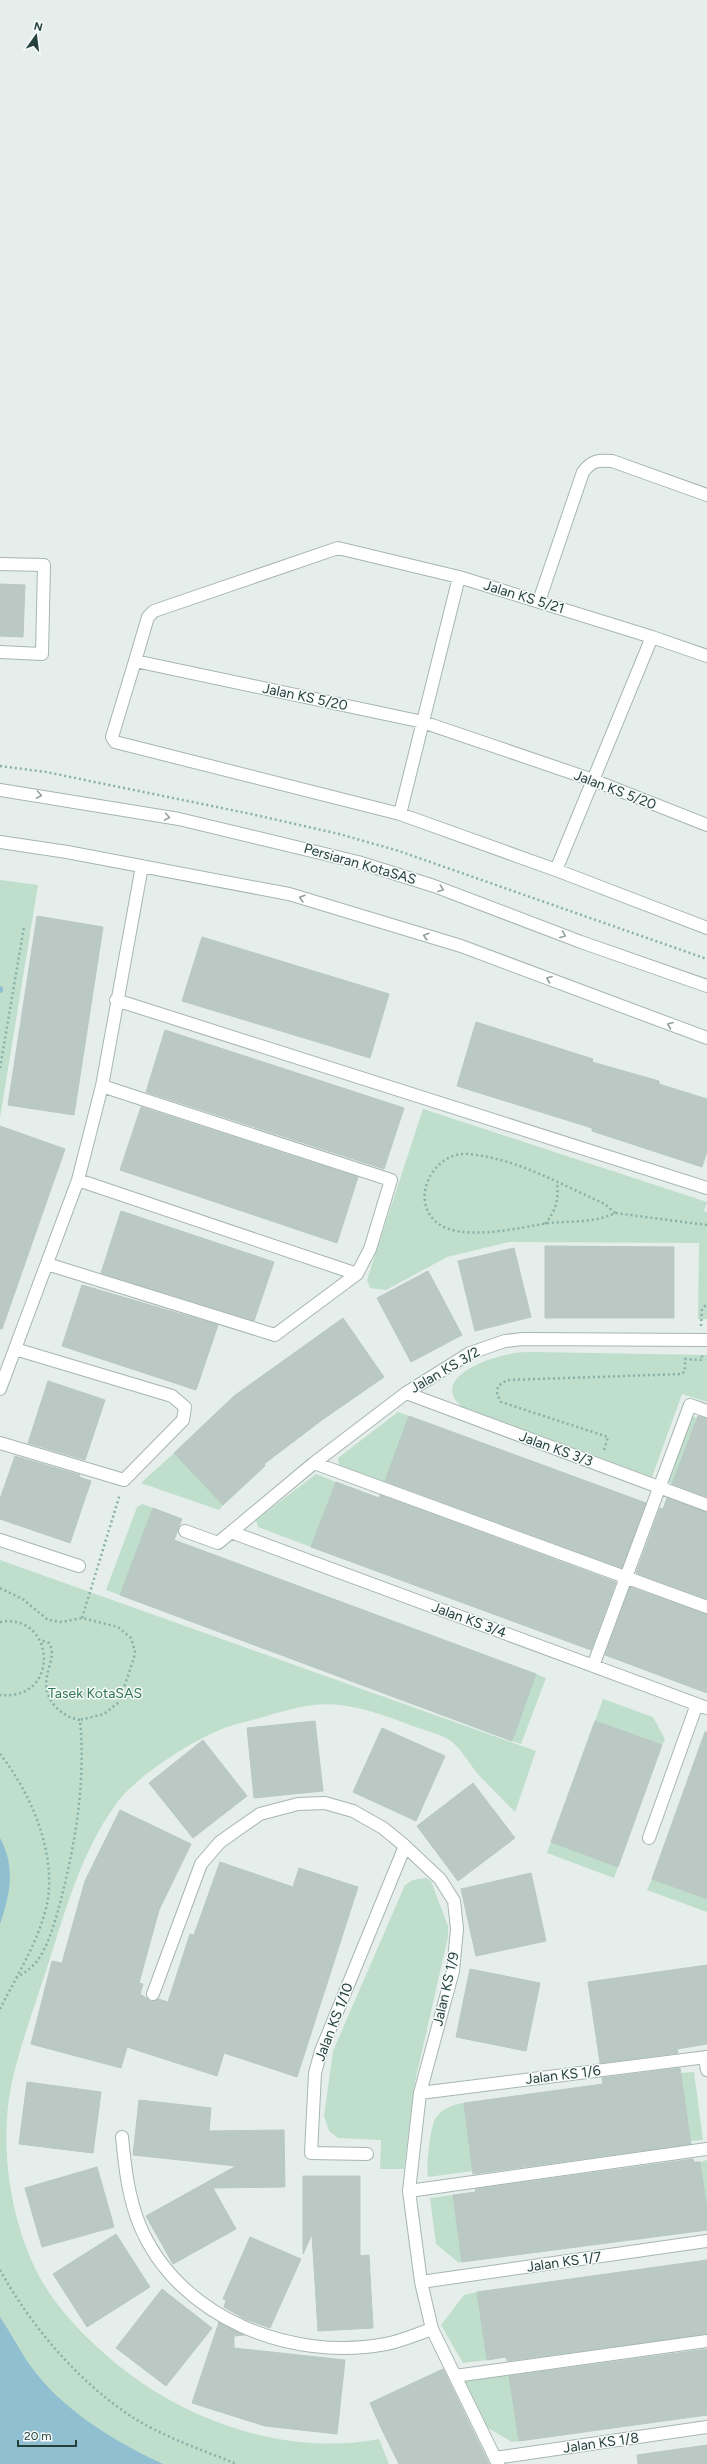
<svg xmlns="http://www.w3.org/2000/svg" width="707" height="2464" viewBox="0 0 707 2464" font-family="Figtree,sans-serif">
	<rect width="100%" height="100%" fill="#e5eeeb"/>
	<path fill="#bfdecb" d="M0,880l38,5 -38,233z
		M423,1109l284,93 -3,9 3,1v107h-9l1,-76 -190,-1 -62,15 -61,33 -16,-2 -3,-8z
		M535,1352l172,3v47l-25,-8 -30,83 -190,-70c-33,-29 26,-49 48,-53 8,-2 17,-2 25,-2z
		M398,1412l11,4 -24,66 -46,-17 -1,-7z
		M691,1416l6,2 -25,66 -5,-2z
		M174,1453l49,52 -4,5 -78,-27z
		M316,1474l20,8 -25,65 -53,-20 -2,-7z
		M142,1504l11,4 -33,87 -14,-5 31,-83z
		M0,1560l536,191 -21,61c-13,-13 -26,-26 -38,-39 -8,-10 -16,-24 -26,-32 -10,-7 -27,-11 -38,-15 -24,-9 -48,-18 -73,-21 -22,-3 -46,3 -67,9 -15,5 -31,8 -46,13 -33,12 -91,49 -111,77 -35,48 -51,108 -69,164 -13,39 -27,78 -36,118 -11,58 -2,126 23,180 22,48 74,95 117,123 66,42 151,65 228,50l10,25h-389z
		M536,1674l10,4 -25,66 -9,-3z
		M603,1699l50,18 12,22 -3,6 -67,-24z
		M551,1842l67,25 -4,11 -67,-25z
		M426,1878l5,3 17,45v11l-33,145 -11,87h-24l1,-29 -43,-2 -9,-7 -5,-15 9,-65 72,-166 8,-5z
		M652,1879l55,20v13l-60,-22z
		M694,2072l9,68 -12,1 -10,-68z
		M464,2103l9,68 -45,6c-2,-11 2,-48 7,-58 6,-10 19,-15 29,-16z
		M707,2160v50l-7,-48z
		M453,2195l9,67 -3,1 -23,-19 -6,-46z
		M477,2292l10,68 -24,3 -22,-38 23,-30z
		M509,2373l10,68 -7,1 -24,-14 -24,-49z"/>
	<path fill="#8fbfd1" d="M0,1838c16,29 10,57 0,86z
		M0,2317c10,15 19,32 29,47 32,45 84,77 134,100h-163z"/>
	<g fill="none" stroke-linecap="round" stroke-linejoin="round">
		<path stroke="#8fbfd1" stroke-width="6" d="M0,990v-1"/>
	</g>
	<path fill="#bbc9c5" stroke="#b8c8c3" d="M0,584l25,1 -2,52 -23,-1z
		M37,916l66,11 -29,188 -66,-10z
		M202,937l187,57 -19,64 -188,-57z
		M476,1022l117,37 -1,3 67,19v3l48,15v52l-5,16 -110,-36v-3l-135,-42z
		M165,1030l239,78 -20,61 -238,-77z
		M141,1107l217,70 -21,66 -217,-73z
		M0,1126l65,23 -63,180h-2z
		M121,1211l153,51 -20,59 -153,-48z
		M545,1246l129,1v71h-129z
		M514,1248l17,69 -56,14 -17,-70z
		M428,1271l34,64 -51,27 -34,-64z
		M82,1285l136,40 -22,65 -134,-44z
		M343,1318l41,59 -62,43 -58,44 1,2 -42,39 -49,-52 60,-57z
		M48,1381l57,19 -20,60 -57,-17z
		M409,1416l237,87 -24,65 -237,-87z
		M698,1416l9,2v79l-35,-13z
		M15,1456l65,19 -1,2 12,4 -21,62 -70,-24v-20z
		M336,1482l43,16 1,-3 236,87 -25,68 -280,-103z
		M667,1498l40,14v87l-71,-26 24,-65 3,1z
		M153,1508l29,11 -8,21 362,134 -24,67 -392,-146z
		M630,1587l77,27v79l-102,-38z
		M315,1721l8,70 -69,7 -7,-70z
		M595,1721l67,24 -44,122 -67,-25z
		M382,1728l63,28 -29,65 -63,-29z
		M705,1732h2v167l-55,-20z
		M203,1740l44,56 -54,42 -44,-55z
		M473,1783l42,55 -57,43 -41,-55z
		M120,1810l71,34 -32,66 -20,73 4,1 -3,10 11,7 7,-2 10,3 22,-68 4,1 26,-73 73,25 6,-19 59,19 -61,190 -73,-24 -7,23 -90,-29 -6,21 -90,-24 21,-83 10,2 23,-82z
		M531,1873l15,68 -70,15 -15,-67z
		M707,1965v79l-30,5 1,4 -78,10 -12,-81z
		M470,1969l70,14 -14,68 -70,-14z
		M680,2068l11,76 -218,30 -9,-71 139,-19 -1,-6z
		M27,2082l74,10 -8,61 -74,-9z
		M139,2100l72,8 -2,23 75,-1 1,57 -72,1 23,41 -63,35 -27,-48 90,-50 -103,-11z
		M693,2159l1,3h6l7,48v20l-245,32 -9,-67 23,-3 -1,-3z
		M97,2167l17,60 -72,20 -17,-59z
		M303,2176h57v80l9,-1 4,73 -55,3 -6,-97 -9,20z
		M116,2234l34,53 -63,40 -34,-53z
		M250,2237l51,22 -31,69 -25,-9 -21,-12 2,-7 -3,-1z
		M707,2260v74l-200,27 -1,-4 -19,3 -10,-68z
		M162,2289l50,39 -46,58 -50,-38z
		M219,2322l25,13 -10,1v12l111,12 -8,74 -72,-8 -73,-23z
		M707,2349v66l-188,26 -10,-65z
		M443,2369l12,25 34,70h-90l-17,-34 -12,-27z
		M707,2445v19h-69l-1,-9z"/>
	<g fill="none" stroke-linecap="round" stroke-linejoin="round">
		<g stroke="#a7b6b3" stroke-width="14">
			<path id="minor" d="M0,564l44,1 -2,89 -42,-2
				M539,601l44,-129c9,-12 16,-12 29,-11l95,34
				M707,656l-55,-19 -193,-60 -121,-29 -184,63 -6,6 -13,44 288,61 170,58 114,45
				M135,661l-23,76 3,5 285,72 156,56 151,58
				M0,790l179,29 179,43 76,24 147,56 126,44
				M400,814l59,-237
				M0,842l67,10 222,42 172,52 246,92
				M556,870l96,-233
				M116,1000l591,188
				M78,1180l279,94
				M47,1264l228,71 82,-61 13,-25 21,-69 -289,-94
				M0,1389l78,-209 24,-94 40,-220
				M406,1393l301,112
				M0,1443l124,37 59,-60 2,-13 -13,-11 -157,-47
				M314,1463l393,144
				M185,1531l33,12 96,-80 92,-70 64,-40 35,-12 18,-2 184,1
				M231,1532l476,176
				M0,1540l79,26
				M593,1666l97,-261 17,6
				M649,1838l48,-134
				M153,1994l48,-130 19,-22 40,-28 38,-10 27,-1 28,8 30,17 22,18 35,33 14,22 3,28 -4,42 -33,122 -11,98 12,91 11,47 66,135
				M705,2057l2,13
				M420,2093l287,-36
				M122,2137c3,30 6,60 18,89 39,92 151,136 246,118 16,-3 31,-10 46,-15
				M367,2154l-56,-1 4,-80 6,-22 84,-205
				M409,2191l298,-42
				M421,2282l286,-41
				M455,2376l252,-35
				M495,2458l212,-31"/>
		</g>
		<path stroke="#87b1a8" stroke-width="2.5" stroke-dasharray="2 3" stroke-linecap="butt" d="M0,766l46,6 205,42 88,20 60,17 308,108
			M0,1068l24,-141
			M615,1213l-10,-9c-43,-19 -89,-46 -137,-50 -32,-3 -58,41 -34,66 23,24 87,7 115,3 22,-2 46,0 66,-10l92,12
			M545,1224c11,-13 14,-25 12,-41
			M701,1326l1,-17 5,-5
			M604,1450l4,-13 -107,-35 -4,-8 1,-8 9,-6 175,-6 3,-3v-12l17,1v-5
			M0,1588l24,12 24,20 14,2 20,-4 36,9 13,11 4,13 -1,7 -15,44 -15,12 -24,6
			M82,1618l38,-124
			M0,1622c55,-10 62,79 0,73
			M0,1754c31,39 57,100 47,150 -8,37 -30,71 -47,105
			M16,1978c8,-5 16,-10 21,-17 11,-15 17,-36 22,-54 16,-60 27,-125 21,-187 -11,-2 -19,-7 -26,-15 -20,-26 6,-44 -5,-62l-9,-3
			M0,2270c31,56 76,109 129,145 32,21 73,35 108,49"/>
		<use href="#minor" stroke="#fff" stroke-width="12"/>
	</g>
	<defs><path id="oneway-chevron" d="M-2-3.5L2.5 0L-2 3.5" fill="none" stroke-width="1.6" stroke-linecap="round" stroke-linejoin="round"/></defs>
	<g stroke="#92a09e">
		<use href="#oneway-chevron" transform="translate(39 795) rotate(10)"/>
		<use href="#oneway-chevron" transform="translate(167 817) rotate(10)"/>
		<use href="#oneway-chevron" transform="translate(441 889) rotate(20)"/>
		<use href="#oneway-chevron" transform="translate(302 898) rotate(-163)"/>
		<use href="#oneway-chevron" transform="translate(563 935) rotate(22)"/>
		<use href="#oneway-chevron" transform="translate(426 936) rotate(-163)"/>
		<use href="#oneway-chevron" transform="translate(549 979) rotate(-159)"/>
		<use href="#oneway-chevron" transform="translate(670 1025) rotate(-159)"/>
	</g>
	<g text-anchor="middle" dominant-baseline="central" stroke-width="3" stroke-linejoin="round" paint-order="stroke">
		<g font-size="14" fill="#24403c" stroke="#f6faf9">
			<text transform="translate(524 597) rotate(17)">Jalan KS 5/21</text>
			<text transform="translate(305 697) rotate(12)">Jalan KS 5/20</text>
			<text transform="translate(615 790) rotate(21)">Jalan KS 5/20</text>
			<text transform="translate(360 864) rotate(16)">Persiaran KotaSAS</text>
			<text transform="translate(445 1370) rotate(-30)">Jalan KS 3/2</text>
			<text transform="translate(556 1449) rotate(20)">Jalan KS 3/3</text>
			<text transform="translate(469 1620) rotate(20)">Jalan KS 3/4</text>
			<text transform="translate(446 1989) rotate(-77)">Jalan KS 1/9</text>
			<text transform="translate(334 2022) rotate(-69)">Jalan KS 1/10</text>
			<text transform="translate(563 2075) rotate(-7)">Jalan KS 1/6</text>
			<text transform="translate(564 2262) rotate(-8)">Jalan KS 1/7</text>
			<text transform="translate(601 2443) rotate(-8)">Jalan KS 1/8</text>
		</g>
		<g font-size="14" fill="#2f7653" stroke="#f6faf9">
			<text x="95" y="1693">Tasek KotaSAS</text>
		</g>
	</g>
	<g transform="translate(36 36) rotate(14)" stroke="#f6faf9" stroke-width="3" paint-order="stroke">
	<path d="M0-3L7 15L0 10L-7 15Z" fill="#24403c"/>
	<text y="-6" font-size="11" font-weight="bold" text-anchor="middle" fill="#24403c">N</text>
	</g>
	<path d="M18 2440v6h58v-6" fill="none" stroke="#24403c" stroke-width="2"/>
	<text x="24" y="2440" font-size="12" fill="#24403c" stroke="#f6faf9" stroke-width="3" paint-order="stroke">20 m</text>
</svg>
